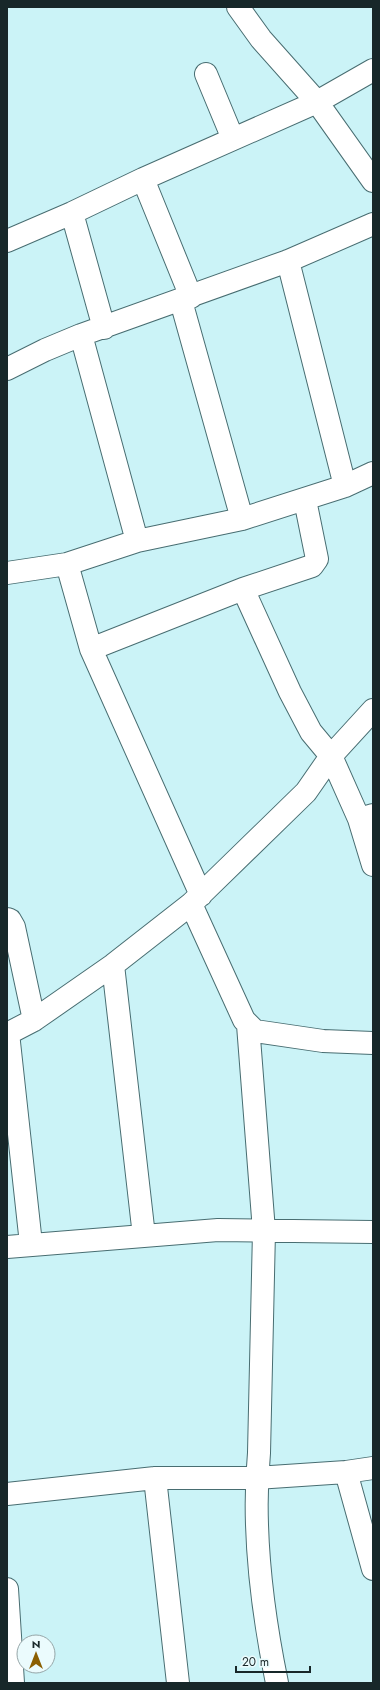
<svg xmlns="http://www.w3.org/2000/svg" width="380" height="1690" viewBox="0 0 380 1690" font-family="Jost,sans-serif">
	<rect width="100%" height="100%" fill="#cbf3f7"/>
	<g fill="none" stroke-linecap="round" stroke-linejoin="round">
		<g stroke="#486d71" stroke-width="24">
			<path id="street" d="M238,7l23,32 56,63 56,79
				M206,74l27,65
				M143,179l48,118
				M72,213l32,115
				M7,241l65,-28 71,-34 174,-77 56,-32
				M288,261l57,225
				M181,301l61,218
				M81,335l56,206
				M7,369l38,-19 36,-15 207,-74 85,-37
				M67,564l24,85 110,246
				M7,573l60,-9 70,-23 105,-22 103,-33 28,-13
				M243,589l47,103 21,40 20,24 28,63 14,-4
				M91,649l152,-60 69,-23 5,-7 -12,-59
				M359,819l14,46
				M191,904l53,116 11,11 68,10 50,2
				M7,919l3,1 4,7 20,93
				M113,965l31,271
				M248,1025l16,206 -5,222c-7,74 3,157 18,230
				M8,1033l23,211
				M7,1034l27,-14 79,-55 78,-61 115,-112 25,-36 42,-46
				M7,1247l211,-17 155,2
				M346,1472l27,97
				M155,1478l23,205
				M7,1494l148,-16h101l90,-6 27,-4
				M7,1589l6,94"/>
		</g>
		<use href="#street" stroke="#fff" stroke-width="22"/>
	</g>
	<rect width="380" height="1690" fill="none" stroke="#172729" stroke-width="16"/>
	<g transform="translate(36 1654)"><circle r="19" fill="#ebfbfd" stroke="#96a6a8"/>
	<path d="M0-3L7 15L0 10L-7 15Z" fill="#8b5f02"/>
	<text y="-6" font-size="11" font-weight="bold" text-anchor="middle" fill="#172729">N</text>
	</g>
	<path d="M236 1666v6h74v-6" fill="none" stroke="#172729" stroke-width="2"/>
	<text x="242" y="1666" font-size="12" fill="#172729" stroke="#ebfbfd" stroke-width="3" paint-order="stroke">20 m</text>
</svg>
